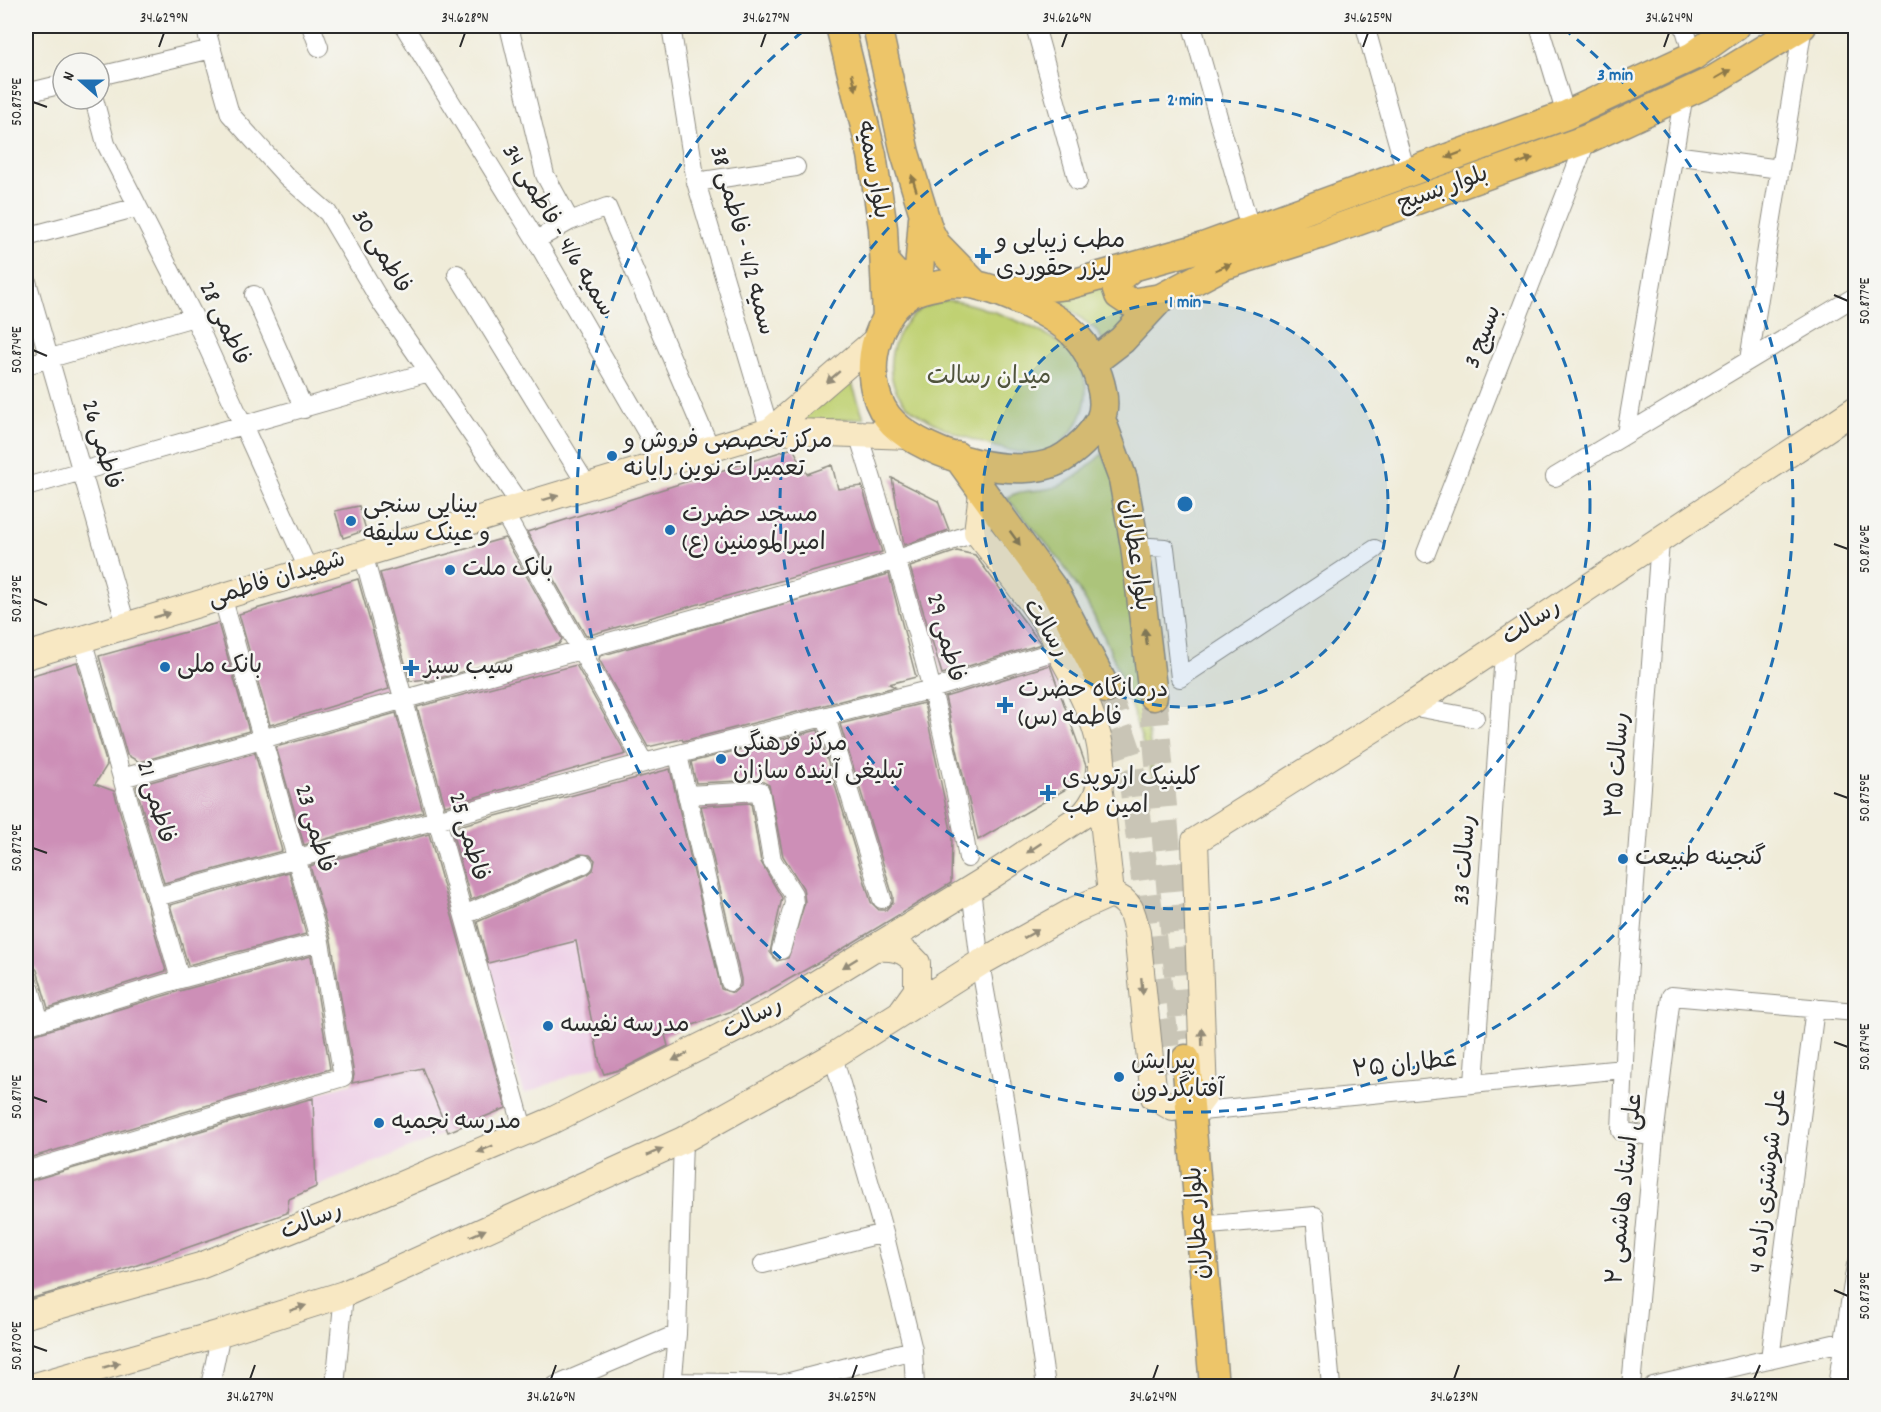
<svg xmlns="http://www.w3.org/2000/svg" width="1881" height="1412" viewBox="0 0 1881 1412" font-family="Dekko,'Playpen Sans Arabic',sans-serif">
	<rect width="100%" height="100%" fill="#f6f6f2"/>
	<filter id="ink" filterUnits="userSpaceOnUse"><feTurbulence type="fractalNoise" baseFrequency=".0167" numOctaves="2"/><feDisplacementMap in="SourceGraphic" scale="12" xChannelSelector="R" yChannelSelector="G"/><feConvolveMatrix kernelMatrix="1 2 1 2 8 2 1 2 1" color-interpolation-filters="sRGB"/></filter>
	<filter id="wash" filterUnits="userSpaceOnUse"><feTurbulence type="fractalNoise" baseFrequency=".008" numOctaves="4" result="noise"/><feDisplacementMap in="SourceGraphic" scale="24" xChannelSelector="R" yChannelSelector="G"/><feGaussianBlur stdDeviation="1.35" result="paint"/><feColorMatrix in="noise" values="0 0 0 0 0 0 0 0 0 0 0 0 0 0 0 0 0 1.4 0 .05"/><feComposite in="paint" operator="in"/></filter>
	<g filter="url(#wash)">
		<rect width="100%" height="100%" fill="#f0ecd9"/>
		<path fill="#eed0e7" d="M576,941l24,123 -76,30 -39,-131z
			M422,1068l26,64 -132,55 -3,-92 39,-12z"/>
		<path fill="#c0d173" stroke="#767e4f" stroke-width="1.5" d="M1108,283l27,28 -29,34 -10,-15 -37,-29z
			M947,300c30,2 108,32 127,56 10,12 14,32 11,47 -4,21 -16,35 -33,46 -28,17 -133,-25 -150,-49 -22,-29 -10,-72 19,-91 7,-5 18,-7 26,-9z
			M849,375l15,43 -72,5z
			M1102,454l13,23 40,307c-24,-81 -43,-149 -92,-219 -17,-24 -38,-45 -56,-67 13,-9 25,-6 40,-9 23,-4 39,-20 55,-35z"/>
		<g id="blocks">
			<path fill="#cd8fb7" d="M793,448l14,26 25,-9 6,24 24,-3 20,66 -296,84 -59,-104z
				M892,478l46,23 11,29 -45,15z
				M359,506l7,24 -23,8 -8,-27z
				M505,538l57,101 -3,5 -133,38 1,-3 -17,2 -30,-108z
				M957,551l18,4 66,89 -99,30 -32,-107z
				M889,574l27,103 -27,7 6,3 -212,54 -1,-2 -34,8 -49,-88 1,-3z
				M358,579l31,110 -119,36 -31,-111z
				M218,623l31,108 -110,31 -12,-7 -28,-99z
				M77,662l30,103 -12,19 19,7 52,180 -118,37 -11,-38 -4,-4 -7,-3v-286z
				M576,665l50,89 -181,52 -28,-99z
				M1050,665l36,101 -1,12 -107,62 -33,-143z
				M924,703l28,132 -1,48 -112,68 -107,60 -67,24 3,11 -46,23 -18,5 -4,-10 -24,-123 -88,22 -11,-41 111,-48 5,-4 2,-10 -5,-5 -10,-1 -109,46 -20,-72 219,-59 51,220 12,4 8,-7v-7l-40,-173 50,-3 10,59 21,36 -12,54 7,9 11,-3 17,-56 -2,-14 -20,-32 -14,-71 -10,-5 -63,3 -5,-21 127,-32 53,172 8,8h7l7,-8v-6l-53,-172z
				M396,713l27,99 -119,33 -28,-98z
				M255,753l27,98 -118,32 -28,-97z
				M429,834l77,274 -58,24 -26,-64 -70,15 2,-8 -23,-135 -21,-74z
				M289,872l17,62 -118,31 -18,-60z
				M311,956l19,113 -304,90v-122l157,-47z
				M313,1098l3,89 -27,12 -2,14 -193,67 -68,20v-118z"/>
		</g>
	</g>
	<g filter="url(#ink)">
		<use href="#blocks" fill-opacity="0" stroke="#8e8c82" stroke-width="1.5"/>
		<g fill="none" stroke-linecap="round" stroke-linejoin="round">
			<path stroke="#c9c5b6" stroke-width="28" stroke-dasharray="28 14" stroke-linecap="butt" d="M1106,689l24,70 39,313
				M1153,696l31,343"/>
			<g stroke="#8e8c82" stroke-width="20">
				<path id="street" d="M205,26l25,88 57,63 41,36 54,91 140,203
					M311,26l8,21
					M404,26l132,214 129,224
					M509,26l36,149 25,46
					M671,26l25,156 74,249
					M1035,26l43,155
					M1192,26l58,202
					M1365,26l41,146
					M1539,26l27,89
					M1684,26l9,30
					M99,76l113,-27
					M26,93l37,-9
					M94,99l12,45 88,173 115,254
					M1674,155l106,14
					M696,182l100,-15
					M26,237l112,-30
					M536,240l34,-19 37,-14 104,243
					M457,274l131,213
					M26,278l100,347
					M254,295l50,114
					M1749,360l54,-334
					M26,365l168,-48
					M858,434c44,140 85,280 110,424
					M1626,434l58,-340
					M1555,477l301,-181
					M26,487l403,-115
					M504,513l140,250
					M1135,546l30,2 15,130 195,-129
					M1426,553l161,-414
					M363,554l161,578
					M82,639l98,340
					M1410,706l65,12
					M826,717l56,182
					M678,755l52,227
					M122,778l738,-206 117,-40
					M687,795l73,-4 12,69 21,34 1,9 -13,47
					M971,889l9,74 26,146 40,277
					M156,897l488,-134 288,-74 127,-39
					M464,915l120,-51
					M26,974l14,48
					M26,1026l154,-47 140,-37
					M833,1056l51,177 29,117 2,36
					M1474,1083l31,-443
					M1192,1112l431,-43
					M1654,1137l-33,-6 6,-139 33,-451
					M26,1171l317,-94 -23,-135 -98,-346
					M1198,1226l117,-10 16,170
					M763,1264l121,-31
					M1770,1359l45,-351
					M672,1382l110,2 131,-34
					M210,1386l11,-53
					M335,1386l9,-92
					M555,1386l122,-52
					M672,1386l5,-52 6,-194
					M1631,1386l23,-249 17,-141 185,16
					M1653,1386l193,-45
					M1837,1386l19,-121
					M1854,1386h2"/>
			</g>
			<g stroke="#8e8c82" stroke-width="28">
				<path id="secondary" d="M770,431l107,-92
					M26,656l744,-225 140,5
					M1100,792l11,102
					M874,948c19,-1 30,0 43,15v27l-15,21
					M1192,1112l12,-16 -9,-255 215,-135 446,-297
					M26,1315l174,-49 149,-59 202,-86 219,-109 215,-132 97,-64c46,-45 2,-119 -22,-164 -3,-7 -5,-15 -9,-21 -19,-32 -51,-69 -74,-99l5,-39
					M35,1386l186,-53 123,-39 339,-154 150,-84 147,-93 95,-53 36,-16c20,7 22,19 26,39l17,164 19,11"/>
			</g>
			<g stroke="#8e8c82" stroke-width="31">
				<path id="primary" d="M840,26l32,129 11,73 4,90
					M877,26l28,127 24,78 7,13 39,40
					M887,265l9,10 12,3 11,-7 4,-53
					M1131,268l-11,9 -4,9 3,9 12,8 30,-5
					M949,283c9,0 19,0 27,2 28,6 81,30 100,51 16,17 35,62 24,84 -8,15 -21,27 -34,36 -42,30 -140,0 -173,-33 -34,-34 -23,-104 17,-129 10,-6 27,-8 39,-11z
					M999,292l69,-7 135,-38 363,-132 127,-59 42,-30
					M1092,363l30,-23 39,-42 61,-32 97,-31 268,-96 125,-58 90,-55
					M1101,419l22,60 12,67 18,150
					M957,456l99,137 50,96
					M1186,1059l28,327"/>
			</g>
			<use href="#street" stroke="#fff" stroke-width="18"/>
			<use href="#secondary" stroke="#f8e8c3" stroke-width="26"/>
			<use href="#primary" stroke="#edc569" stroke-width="28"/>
		</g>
		<defs><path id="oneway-solid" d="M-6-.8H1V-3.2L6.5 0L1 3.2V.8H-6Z" transform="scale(1.5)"/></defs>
		<g fill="#8c784a">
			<use href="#oneway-solid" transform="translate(1723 74) rotate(-30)"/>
			<use href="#oneway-solid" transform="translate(854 82) rotate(76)"/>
			<use href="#oneway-solid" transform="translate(1454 155) rotate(160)"/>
			<use href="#oneway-solid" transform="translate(1525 161) rotate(-20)"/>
			<use href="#oneway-solid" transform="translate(914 183) rotate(-107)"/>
			<use href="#oneway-solid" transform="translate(1223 267) rotate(-23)"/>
			<use href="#oneway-solid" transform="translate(1015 538) rotate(54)"/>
			<use href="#oneway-solid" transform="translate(1146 637) rotate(-97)"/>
		</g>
		<g fill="#928a77">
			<use href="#oneway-solid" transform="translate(833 377) rotate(139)"/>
			<use href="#oneway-solid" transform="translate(550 498) rotate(-17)"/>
			<use href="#oneway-solid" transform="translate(162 615) rotate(-17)"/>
			<use href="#oneway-solid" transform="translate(1034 848) rotate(146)"/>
			<use href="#oneway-solid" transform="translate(1031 934) rotate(-29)"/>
			<use href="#oneway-solid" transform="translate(850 963) rotate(148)"/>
			<use href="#oneway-solid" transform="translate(1142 986) rotate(85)"/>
			<use href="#oneway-solid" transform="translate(1202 1037) rotate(-92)"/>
			<use href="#oneway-solid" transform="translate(680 1057) rotate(154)"/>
			<use href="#oneway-solid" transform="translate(485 1149) rotate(157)"/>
			<use href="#oneway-solid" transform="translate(655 1152) rotate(-24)"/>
			<use href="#oneway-solid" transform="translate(478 1233) rotate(-24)"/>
			<use href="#oneway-solid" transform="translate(298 1308) rotate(-18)"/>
			<use href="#oneway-solid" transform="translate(112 1365) rotate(-16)"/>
		</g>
	</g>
	<path fill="none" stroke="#2b2b2b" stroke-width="2" d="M159,47l5,-14M460,47l5,-14M761,47l5,-14M1062,47l5,-14M1363,47l5,-14M1664,47l5,-14M33,102l14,5M1834,295l14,6M33,350l14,6M1834,544l14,5M33,599l14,6M1834,793l14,5M33,848l14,5M1834,1042l14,5M33,1097l14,5M1834,1290l14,6M33,1346l14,5M250,1379l5,-14M551,1379l5,-14M852,1379l5,-14M1153,1379l5,-14M1454,1379l5,-14M1754,1379l6,-14"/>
	<circle cx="1185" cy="504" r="203" fill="#1f6fb2" fill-opacity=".12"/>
	<g fill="none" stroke="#1f6fb2" stroke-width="3" stroke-dasharray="10 8">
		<circle cx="1185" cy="504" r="203"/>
		<circle cx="1185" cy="504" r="405"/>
		<path d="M1563 28A608 608 0 1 1 807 28"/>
	</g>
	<g fill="#1f6fb2" stroke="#f6f6f2" stroke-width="2">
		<path d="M980 247h6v6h6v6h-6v6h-6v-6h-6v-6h6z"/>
		<circle cx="612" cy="456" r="6"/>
		<circle cx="351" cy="521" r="6"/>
		<circle cx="670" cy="530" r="6"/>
		<circle cx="450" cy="570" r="6"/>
		<circle cx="165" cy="667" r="6"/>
		<path d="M408 659h6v6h6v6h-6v6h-6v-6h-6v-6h6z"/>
		<path d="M1002 696h6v6h6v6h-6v6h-6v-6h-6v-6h6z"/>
		<circle cx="721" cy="759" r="6"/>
		<path d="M1045 784h6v6h6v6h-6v6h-6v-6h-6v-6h6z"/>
		<circle cx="1623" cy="859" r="6"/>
		<circle cx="548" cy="1026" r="6"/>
		<circle cx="1119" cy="1077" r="6"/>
		<circle cx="379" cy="1123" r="6"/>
	</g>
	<g text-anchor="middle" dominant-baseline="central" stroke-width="5" stroke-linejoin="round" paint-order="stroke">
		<g font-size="24" fill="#2b2b2b" stroke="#f6f6f2">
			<text transform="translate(872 170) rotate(80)">بلوار سمیه</text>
			<text transform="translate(1443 190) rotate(-20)">بلوار بسیج</text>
			<text transform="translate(557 231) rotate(59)">سمیه 4/6 - فاطمی 34</text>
			<text transform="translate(741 241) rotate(75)">سمیه 4/2 - فاطمی 38</text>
			<text transform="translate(380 252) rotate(59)">فاطمی 30</text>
			<text transform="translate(223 324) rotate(65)">فاطمی 28</text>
			<text transform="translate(1484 337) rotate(-69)">بسیج 3</text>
			<text transform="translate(100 445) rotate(74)">فاطمی 26</text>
			<text transform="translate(1134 555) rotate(82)">بلوار عطاران</text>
			<text transform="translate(277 580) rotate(-17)">شهیدان فاطمی</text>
			<text transform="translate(1532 623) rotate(-33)">رسالت</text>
			<text transform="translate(1045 629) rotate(58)">رسالت</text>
			<text transform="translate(944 638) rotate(75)">فاطمی 29</text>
			<text transform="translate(1619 765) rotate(-86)">رسالت ۳۵</text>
			<text transform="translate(154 802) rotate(74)">فاطمی 21</text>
			<text transform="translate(313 829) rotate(74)">فاطمی 23</text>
			<text transform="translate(467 837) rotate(74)">فاطمی 25</text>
			<text transform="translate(1466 860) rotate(-86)">رسالت 33</text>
			<text transform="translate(753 1019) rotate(-28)">رسالت</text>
			<text transform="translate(1405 1066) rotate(-6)">عطاران ۲۵</text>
			<text transform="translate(1769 1181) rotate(-83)">علی شوشتری زاده 4</text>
			<text transform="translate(1626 1189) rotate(-84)">علی استاد هاشمی ۲</text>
			<text transform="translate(312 1222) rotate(-22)">رسالت</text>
			<text transform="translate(1199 1223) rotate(-94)">بلوار عطاران</text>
		</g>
		<g font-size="24" fill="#2b2b2b" stroke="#f6f6f2" text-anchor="start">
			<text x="996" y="242">مطب زیبایی و<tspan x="996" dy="28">لیزر حقوردی</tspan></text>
			<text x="624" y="442">مرکز تخصصی فروش و<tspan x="624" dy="28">تعمیرات نوین رایانه</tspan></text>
			<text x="363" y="507">بینایی سنجی<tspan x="363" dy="28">و عینک سلیقه</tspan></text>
			<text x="682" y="516">مسجد حضرت<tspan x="682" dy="28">امیرالمومنین (ع)</tspan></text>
			<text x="462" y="570">بانک ملت</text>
			<text x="177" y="667">بانک ملی</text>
			<text x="424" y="668">سیب سبز</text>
			<text x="1018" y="691">درمانگاه حضرت<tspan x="1018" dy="28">فاطمه (س)</tspan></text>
			<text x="733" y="745">مرکز فرهنگی<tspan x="733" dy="28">تبلیغی آینده سازان</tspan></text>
			<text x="1062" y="779">کلینیک ارتوپدی<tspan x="1062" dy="28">امین طب</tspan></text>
			<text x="1635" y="859">گنجینه طبیعت</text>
			<text x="560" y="1026">مدرسه نفیسه</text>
			<text x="1131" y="1063">پیرایش<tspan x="1131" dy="28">آفتابگردون</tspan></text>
			<text x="391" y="1123">مدرسه نجمیه</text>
		</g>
		<g font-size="24" fill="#50543d" stroke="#f6f6f2">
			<text x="989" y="378">میدان رسالت</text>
		</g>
	</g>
	<circle cx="1185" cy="504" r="9" fill="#1f6fb2" stroke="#f6f6f2" stroke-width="3"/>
	<g font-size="18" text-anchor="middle" font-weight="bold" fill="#1f6fb2" stroke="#f6f6f2" stroke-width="5" stroke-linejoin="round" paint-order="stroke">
		<text x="1615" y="80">3 min</text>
		<text x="1185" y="105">2 min</text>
		<text x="1185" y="307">1 min</text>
	</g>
	<rect width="1881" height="1412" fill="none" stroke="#f6f6f2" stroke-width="66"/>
	<g transform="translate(81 81) rotate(291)"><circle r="28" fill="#f6f6f2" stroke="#a5a5a2" stroke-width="1.5"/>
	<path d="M0-4.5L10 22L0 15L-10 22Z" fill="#1f6fb2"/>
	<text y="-9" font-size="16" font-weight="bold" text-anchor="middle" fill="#2b2b2b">N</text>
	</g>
	<rect x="33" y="33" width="1815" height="1346" fill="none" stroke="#2b2b2b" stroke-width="2"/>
	<g font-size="15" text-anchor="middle" fill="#2b2b2b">
		<text x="164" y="22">34.629°N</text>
		<text x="465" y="22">34.628°N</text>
		<text x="766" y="22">34.627°N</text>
		<text x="1067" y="22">34.626°N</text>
		<text x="1368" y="22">34.625°N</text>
		<text x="1669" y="22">34.624°N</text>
		<text transform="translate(16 102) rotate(-90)" y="5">50.875°E</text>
		<text transform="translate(1864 301) rotate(-90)" y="5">50.877°E</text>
		<text transform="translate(16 350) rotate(-90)" y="5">50.874°E</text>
		<text transform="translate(1864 549) rotate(-90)" y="5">50.876°E</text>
		<text transform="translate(16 599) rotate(-90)" y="5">50.873°E</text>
		<text transform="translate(1864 798) rotate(-90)" y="5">50.875°E</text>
		<text transform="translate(16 848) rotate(-90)" y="5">50.872°E</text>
		<text transform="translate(1864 1047) rotate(-90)" y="5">50.874°E</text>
		<text transform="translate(16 1097) rotate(-90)" y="5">50.871°E</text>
		<text transform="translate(1864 1296) rotate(-90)" y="5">50.873°E</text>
		<text transform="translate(16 1346) rotate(-90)" y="5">50.870°E</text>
		<text x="250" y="1401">34.627°N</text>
		<text x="551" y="1401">34.626°N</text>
		<text x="852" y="1401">34.625°N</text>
		<text x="1153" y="1401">34.624°N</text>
		<text x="1454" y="1401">34.623°N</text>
		<text x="1754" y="1401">34.622°N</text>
	</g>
</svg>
